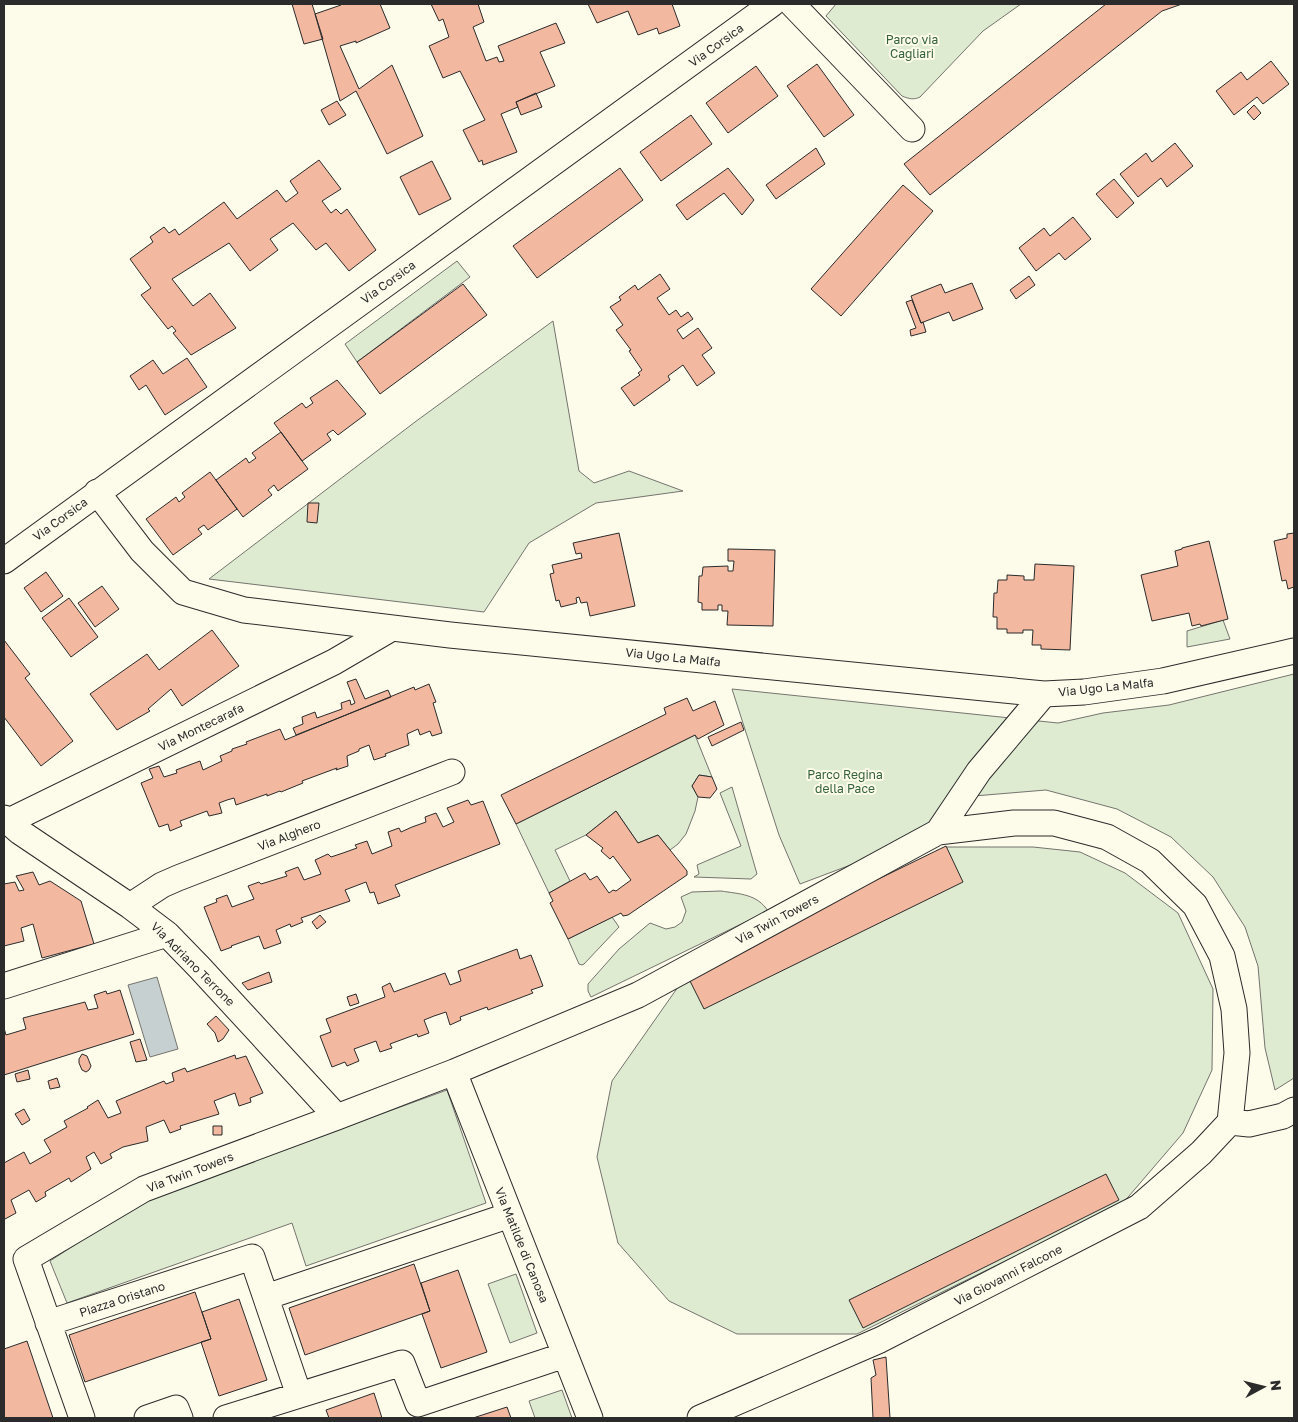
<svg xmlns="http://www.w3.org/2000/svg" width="1298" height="1422" viewBox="0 0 1298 1422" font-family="'Golos Text',sans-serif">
	<rect width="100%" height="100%" fill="#fdfbea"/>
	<path fill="#deebd1" stroke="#74746e" d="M836,4h185l-38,27 -63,66c-6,3 -11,2 -18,-1l-76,-80z
		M457,261l13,16 -113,85 -12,-18z
		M553,321l26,150 15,12 35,-12 54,20 -87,12 -67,40 -45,69 -275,-33 206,-157z
		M1223,620l7,19 -43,8v-16z
		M1294,674v404l-19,12 -10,-42 -7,-82 -13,-39 -32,-50 -42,-40 -54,-28 -71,-19 -84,7 -24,35 -138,52 -21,-49 -47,-146 326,34 45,-10 66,-8z
		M695,735l17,42 -13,-2 -7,11 6,11 -3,14 -9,23 -8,10 -8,6 -12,-15 -20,8 -22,-32 -30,24 -31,15 15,31 -21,12 -33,-69z
		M732,787l25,87 -6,5 -57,-2 5,-3 -2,-9 44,-19 -21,-53z
		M947,847h86l47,5 45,21 53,40 35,76 -1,81 -29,63 -60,70 -266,131h-120l-68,-33 -51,-58 -21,-86 15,-76 73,-104z
		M721,891c19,3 36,3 47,20l-177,86 -3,-6v-7l31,-35 31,-26 16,6 9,-2 7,-5 4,-11 -5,-14 11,-5z
		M612,917l7,10 -35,37 -2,1 -3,-1 -11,-25z
		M447,1090l39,113 -180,63 -14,-43 -225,80 -17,-42 92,-60z
		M516,1274l21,59 -27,10 -22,-59z
		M562,1390l10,28h-37l-6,-17z"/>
	<path fill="#c7d0d0" stroke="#74746e" d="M157,977l21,72 -28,8 -22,-72z"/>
	<path fill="#f2b8a0" stroke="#2b2b2b" d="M292,4h20l11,35 -19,5z
		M340,4h40l10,24 -34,15v-2l-16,5 19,43 33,-24 31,71 -36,18 -31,-63 -16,10 -25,-87 26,-9z
		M431,4h47l6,18 -11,5 13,34 11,-4 2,5 5,-1 -6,-15 58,-23 9,20 -25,9 15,34 -39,16 2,5 -17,7 16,38 -34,13 -1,-5 -3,2 -16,-32 22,-10 -25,-49 -17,7 -14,-32 20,-9 -6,-18 -4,2z
		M588,4h84l8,22 -21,8 -2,-6 -19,7 -10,-24 -31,12z
		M1106,4h76l-20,7 -232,184 -26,-31z
		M1271,61l18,23 -26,20 -6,-7 -23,18 -18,-24 25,-19 6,8z
		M817,64l37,51 -30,22 -37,-51z
		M756,66l22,30 -50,37 -22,-30z
		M536,93l6,14 -21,8 -5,-13z
		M337,101l9,14 -17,10 -8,-15z
		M1254,105l7,8 -7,7 -7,-8z
		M691,115l21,29 -51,37 -21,-29z
		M1175,143l18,23 -26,21 -6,-9 -23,19 -18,-23 26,-21 6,9z
		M816,148l9,16 -49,35 -10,-14z
		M319,160l22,29 -19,12 9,12 5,-4 5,5 6,-5 29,41 -27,21 -23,-28 -10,7 -23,-27 -23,16 8,11 -28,21 -21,-28 -57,36 21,27 17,-13 26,35 -45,27 -18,-22 3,-2 -4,-5 -4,3 -27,-34 10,-7 -21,-29 23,-17 -3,-5 14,-10 5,6 6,-4 4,6 45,-33 13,17 40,-29 9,12 12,-9 -8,-12z
		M432,161l19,38 -32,16 -19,-38z
		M620,168l23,32 -106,78 -24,-32z
		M728,168l26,32 -12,15 -18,-22 -37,27 -11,-15z
		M1114,179l20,24 -17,15 -21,-24z
		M903,185l30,26 -92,105 -30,-27z
		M1073,217l18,22 -26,21 -6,-7 -23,18 -17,-23 25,-20 6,8z
		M660,274l10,15 -13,9 12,17 7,-5 5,7 7,-5 5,7 -16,11 6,9 15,-11 14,20 -10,7 13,18 -18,13 -14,-21 -15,11 2,4 -36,26 -13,-18 19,-13 -2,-2 4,-3 -13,-19 2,-1 -15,-20 7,-5 -13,-18 11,-7 -2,-3 16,-12 3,5z
		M1029,276l6,9 -19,14 -6,-9z
		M972,283l11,26 -30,12 -4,-9 -28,11 -10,-27 30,-12 4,9z
		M463,284l24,31 -107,79 -23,-32z
		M912,300l9,23 2,-1 3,10 -15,4 -1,-6 6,-2 -10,-26z
		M187,358l20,29 -42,28 -19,-30 -7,5 -9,-14 23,-16 10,14z
		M337,380l29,34 -28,21 -5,-5 -6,4 4,6 -29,21 -28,-38 28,-20 4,5 7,-5 -3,-5z
		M281,432l27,37 -30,22 -4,-6 -6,5 4,5 -29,22 -27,-37 30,-22 3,5 7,-5 -4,-5z
		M210,472l27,37 -29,21 -4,-5 -6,4 4,5 -29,21 -27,-36 30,-22 3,5 6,-5 -3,-4z
		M308,503h11l-2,20 -10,-1z
		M619,533l16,73 -45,10 -3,-14 -6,1 -2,-6 -3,1 1,5 -16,4 -2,-7 -3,1 -6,-27 4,-1 -2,-8 30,-7 -1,-5 -5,1 -3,-11z
		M1294,533v54l-6,2 -2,-9 -4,1 -8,-40 13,-3v-4z
		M1209,541l19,78 -27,7 -1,-2 -8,2 -3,-13 -37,8 -11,-46 37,-9 -3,-15 7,-2v-1z
		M728,549l47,1 -2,76 -46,-1 1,-14h-6v-6h-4v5h-16v-7l-4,-1 1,-26h3l1,-9 25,-1v5h5l1,-10h-6z
		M1035,564l39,2 -4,84 -29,-1v-4h-9l1,-15h-10v3h-16v-4h-10v-12h-4l1,-24h3l1,-13h9v-5l17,1v4h10z
		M46,572l17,24 -22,16 -17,-24z
		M102,586l17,23 -24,18 -17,-24z
		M69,598l29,39 -27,20 -29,-39z
		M212,630l27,36 -57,40 -11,-17 -23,20 2,2 -33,19 -27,-36 57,-40 12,16z
		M4,640l26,34 -5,4 48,63 -32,25 -37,-49z
		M356,679l9,20 23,-9 3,7 -95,38 -3,-7 10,-4 -1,-7 13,-5 2,6 25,-9 -1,-6 9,-3 1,5 4,-2 -8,-21z
		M429,684l7,18 -3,1 9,30 -10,3 -2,-5 -10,4 -2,-6 -11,5 2,11 -24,9 1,2 -12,4 -5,-15 -10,4v2l-12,5 1,10 -12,4 1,-2 -35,13 1,2 -22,9 -1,-1 -13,5v-2l-31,11 -2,-7 -7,2 -8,3 3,10 -13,3 -2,-5 -27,10 2,5 -12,5 -2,-7 -9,3 -18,-44 12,-5 -4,-9 10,-3 5,11 13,-4 -1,-3 24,-9 3,9 19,-9 -2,-5 12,-5v-2l15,-5 -1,-2 34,-13 5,11 129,-53 1,3z
		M687,698l6,13 22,-10 9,24 -26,14 -3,-4 -179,89 -15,-29 165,-81 -2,-6z
		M741,722l3,8 -32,16 -4,-9z
		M699,775l13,2 5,12 -7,9 -12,-1 -6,-11z
		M468,800l3,5 12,-4 17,43 -105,41 5,11 -22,8 -4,-12 -4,1 -4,-11 -21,8 5,11 -49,17 2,4 -12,5 -1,-3 -14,6 5,13 -17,6 -5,-13 -28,10 1,1 -11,4 -17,-44 13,-5 -1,-3 11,-4 5,12 22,-8 -6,-13 11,-4 2,2 26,-8 -2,-4 13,-5 6,13 17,-6 -6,-14 13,-6 3,3 12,-4 14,-5 -2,-3 12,-4 5,13 20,-8 -4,-14 11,-4 2,4 11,-5 14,-5 -1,-5 11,-4 7,14 11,-5 -7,-14z
		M616,811l22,32 20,-8 29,36v4l-59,40 -5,1 -2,-3 -53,26 -18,-36 3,-2 -4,-8 36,-20 5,7 7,-4 12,17 4,-3 3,1 15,-11 -18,-24 -3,3 -9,-8 2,-3 -17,-13z
		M946,846l17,36 -259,127 -18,-36z
		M33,872l6,13 11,-4 31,20 13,43 -52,14 -9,-34 -12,4 3,13 -20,5v-62l11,-2 4,9 5,-1 -8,-14z
		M320,915l6,7 -9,7 -5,-7z
		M517,949l3,10 11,-4 12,31 -12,4 2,3 -45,17 -1,-3 -27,10 1,3 -11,5 -4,-13 -12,4 -10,4 5,13 -11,4 -1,-3 -27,10 2,4 -12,4 -4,-11 -22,8 5,12 -12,5 -2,-4 -13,5 -12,-31 11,-4 -5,-13 59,-22 -3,-10 8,-4 4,9 51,-19 5,12 11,-4 -3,-10z
		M269,972l3,10 -24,8 -6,-7z
		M120,990l14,44 -130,41v-47l2,7 20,-6 -3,-11 62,-16 3,8 10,-2 -4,-13 12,-4 1,3z
		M356,994l3,9 -9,3 -3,-9z
		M216,1016l13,14 -6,9 -5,3 -3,-9 -8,-9z
		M140,1039l7,21 -11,2 -6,-20z
		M82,1054l5,2 4,10 -2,4 -3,2 -4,-2 -3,-7v-4z
		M235,1055l1,4 10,-3 17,37 -13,5 1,4 -12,4 -4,-13 -21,8 5,13 -39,12 1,3 -11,4 -6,-13 -18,7 2,14 -25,6 -13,7 2,4 -11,6 -7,-12 -8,5 5,12 -20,13 -2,-4 -5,3 -19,11 1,4 -10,6 -7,-12 -18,10 5,13 -11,6 -1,-2v-54l20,-11 6,12 21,-12 -7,-12 23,-13 -3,-6 24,-13 -1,-1 11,-7 10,18 13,-5 -5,-12 48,-20 2,3 8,-3 -2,-8 13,-5 2,4z
		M28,1070l2,9 -13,3 -2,-8z
		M57,1078l3,9 -10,2 -2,-8z
		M24,1109l6,11 -8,5 -7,-11z
		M213,1126h9v9h-9z
		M1106,1174l13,26 -256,128 -14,-28z
		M414,1264l16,47 -125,44 -16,-47z
		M458,1270l29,82 -46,16 -19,-54 8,-3 -9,-28z
		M195,1292l16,47 -126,43 -16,-47z
		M239,1299l28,81 -48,16 -18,-54 10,-3 -9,-27z
		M27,1341l26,77h-49v-69z
		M886,1357l4,61h-17l-2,-40 5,-3 -3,-15z
		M374,1393l8,25h-53l-3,-8z
		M507,1407l4,11h-38z"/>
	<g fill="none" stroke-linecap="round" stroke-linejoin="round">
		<g stroke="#2b2b2b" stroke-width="27">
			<path id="minor" d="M792,4l120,125
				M97,492l45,59 41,41 61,18 206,25 594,59 40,-2 79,-11 131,-30
				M4,561l768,-557
				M4,818l16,14 110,74 37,28 33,34 137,149
				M7,822l327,-160 58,-34
				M938,832l76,-9h40l53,14 43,24 45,44 27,51 12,53 3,44 -7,69
				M130,906l32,-21 16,-7 274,-106
				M4,986l163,-52
				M454,1072l136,346
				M1230,1122l19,2 34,-8 11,-6
				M266,1297l244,-82
				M48,1323l204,-66 47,138
				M82,1418l-56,-159 118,-70 193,-72 117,-45 184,-77 300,-163 41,-61 65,-77
				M147,1418l29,-10 4,10
				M226,1418l176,-55 16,41 147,-49
				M700,1418l180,-78 259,-133 62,-54 29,-31"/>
		</g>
		<use href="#minor" stroke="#fdfbea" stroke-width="25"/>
	</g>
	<g text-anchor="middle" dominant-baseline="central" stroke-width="4" stroke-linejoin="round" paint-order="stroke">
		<g font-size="12" fill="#34623c" stroke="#fdfbea">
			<text x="912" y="39">Parco via<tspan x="912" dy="14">Cagliari</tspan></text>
			<text x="845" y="774">Parco Regina<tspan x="845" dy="14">della Pace</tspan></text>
		</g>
		<g font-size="12" fill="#2b2b2b" stroke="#fdfbea">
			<text transform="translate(716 45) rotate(-36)">Via Corsica</text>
			<text transform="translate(388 282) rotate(-36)">Via Corsica</text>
			<text transform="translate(60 519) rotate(-36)">Via Corsica</text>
			<text transform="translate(673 657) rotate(6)">Via Ugo La Malfa</text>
			<text transform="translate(1106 687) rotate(-6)">Via Ugo La Malfa</text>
			<text transform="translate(201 727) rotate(-26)">Via Montecarafa</text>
			<text transform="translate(289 835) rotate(-21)">Via Alghero</text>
			<text transform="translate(777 919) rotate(-28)">Via Twin Towers</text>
			<text transform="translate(193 964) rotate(45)">Via Adriano Terrone</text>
			<text transform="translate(190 1172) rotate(-21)">Via Twin Towers</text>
			<text transform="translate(522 1245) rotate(68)">Via Matilde di Canosa</text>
			<text transform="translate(1008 1275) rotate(-27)">Via Giovanni Falcone</text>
			<text transform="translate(122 1299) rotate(-18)">Piazza Oristano</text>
		</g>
	</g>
	<rect width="1298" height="1422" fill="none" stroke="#2b2b2b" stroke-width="10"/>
	<g transform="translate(1263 1387) rotate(83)" stroke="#fdfbea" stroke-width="4" paint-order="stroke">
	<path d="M0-4L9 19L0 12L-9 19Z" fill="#2b2b2b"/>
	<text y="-8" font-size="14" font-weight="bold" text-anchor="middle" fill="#2b2b2b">N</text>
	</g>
</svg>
